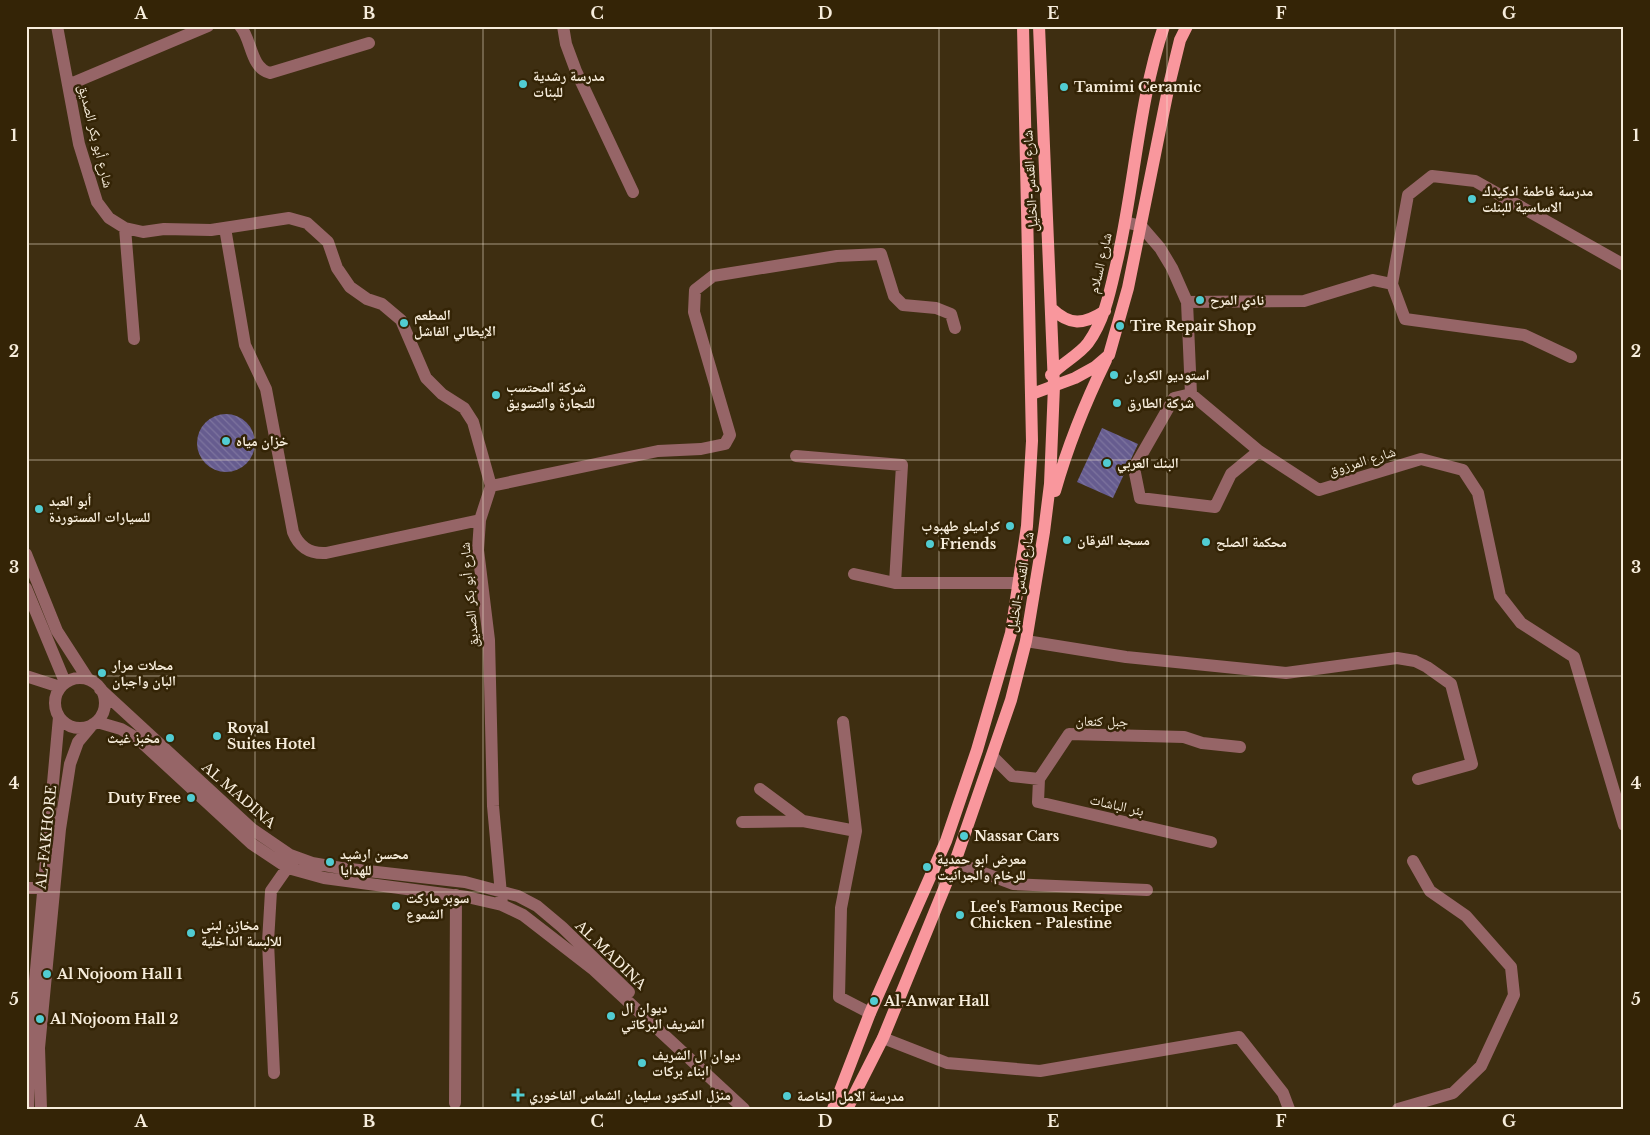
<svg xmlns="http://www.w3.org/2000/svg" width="1650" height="1135" viewBox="0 0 1650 1135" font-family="'Libre Baskerville','Noto Naskh Arabic',serif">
	<defs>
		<pattern id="building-back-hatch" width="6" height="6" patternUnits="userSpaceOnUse" patternTransform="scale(1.25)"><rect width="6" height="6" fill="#665c8f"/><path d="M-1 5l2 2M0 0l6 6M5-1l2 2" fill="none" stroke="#7d749e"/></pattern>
	</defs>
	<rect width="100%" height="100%" fill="#3e2e11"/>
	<path fill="url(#building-back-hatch)" d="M197 443a29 29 0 1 1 58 0a29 29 0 1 1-58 0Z
		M1102,428l36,16 -25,54 -36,-16z"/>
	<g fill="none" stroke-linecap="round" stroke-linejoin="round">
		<path stroke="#966567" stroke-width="12" d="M57,26l22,118 18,58 12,16 16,10 18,4 21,-3 47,1 78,-12 18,5 21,19 9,26 13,19 17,12 15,5 19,16 25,58 16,16 22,14 9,14 18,64 -11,34 -2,30 11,90 4,166 9,99
			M240,26c12,13 10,42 30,47l99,-30
			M563,26l3,18 10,27 57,121
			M68,85l140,-59
			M1125,222l16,4 19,22 12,20 15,34 4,92 68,57 60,39 102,-31 42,11 15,23 22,103 21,27 53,34 50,168
			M125,228l9,111
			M225,228l20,117 21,44 27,143c6,15 17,22 33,21l154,-33
			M1392,284l16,-89 24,-19 43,5 149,84
			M1187,302l117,-1 69,-21 19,4 13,35 119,16 47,22
			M1191,394l-17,4 -40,70 6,30 75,9 16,-33 28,-23
			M796,456l106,9 -7,118h123
			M491,486l167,-35 43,-2 24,-5 5,-9 -36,-123 1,-22 18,-14 124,-20 44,-2 13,42 9,9 33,3 15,6 4,14
			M26,554l31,77 31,48
			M854,574l41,9
			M26,588l39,94
			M1026,641l100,16 160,16 111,-15 18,3 12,6 24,17 21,80 -54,15
			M26,676l34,11
			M55 703a25 25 0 1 1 50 0a25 25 0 1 1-50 0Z
			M100,689l152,140 38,26 22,8 29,5 124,14 53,14 19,10 25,21 67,65
			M97,722l24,7 17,10 114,105 36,24 36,10 143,19 35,8 21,10 71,55 150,139
			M993,757l19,19 27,3 30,-45 115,3 18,6 38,4
			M1039,779l-1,23 173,40
			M760,789l43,32
			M742,822l61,-1 53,10 -13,-109
			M856,831l-15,77 -2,89 31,16
			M955,862l58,22 134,6
			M26,888h16
			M883,1038l64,25 93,8 199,-34 44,56 6,16
			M274,1073l-6,-131 3,-51 21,-30
			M455,1103l1,-208
			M28,1109l1,-62 30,-330
			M41,1109l-2,-61 21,-219 10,-65 8,-22 15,-18
			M1398,1109l55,-16 28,-27 33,-71 -3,-28 -45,-51 -36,-25 -17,-30"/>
		<path stroke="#f9979d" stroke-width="12" d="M1051,308c19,18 32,17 54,3
			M1051,375c11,-12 28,-20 37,-32 18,-25 23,-57 30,-86 17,-76 21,-157 46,-231
			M1032,394l43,-16 20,-11 14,-12 19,-67 41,-203 11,-45 7,-14
			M1055,491c13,-46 30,-88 51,-131
			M833,1109l37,-96 76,-172 31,-91 34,-117 16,-107 5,-85 -9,-415
			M847,1109l36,-71 72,-176 56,-162 15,-59 18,-109 6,-48 4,-98 -15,-360"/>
	</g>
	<path fill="none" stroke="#f7eddc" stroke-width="1" stroke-opacity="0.55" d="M255,26v1083M483,26v1083M711,26v1083M939,26v1083M1167,26v1083M1395,26v1083M26,244h1598M26,460h1598M26,676h1598M26,892h1598"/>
	<g fill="#51ccd2" stroke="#342406" stroke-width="2">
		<circle cx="523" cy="84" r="5"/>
		<circle cx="1064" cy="87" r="5"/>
		<circle cx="1472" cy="199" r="5"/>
		<circle cx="1200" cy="300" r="5"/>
		<circle cx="404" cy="323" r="5"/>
		<circle cx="1120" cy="326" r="5"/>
		<circle cx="1114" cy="375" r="5"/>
		<circle cx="496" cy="395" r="5"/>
		<circle cx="1117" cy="403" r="5"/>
		<circle cx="226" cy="441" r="5"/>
		<circle cx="1107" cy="463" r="5"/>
		<circle cx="39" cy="509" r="5"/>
		<circle cx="1010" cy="526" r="5"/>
		<circle cx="1067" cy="540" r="5"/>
		<circle cx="1206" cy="542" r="5"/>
		<circle cx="930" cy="544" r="5"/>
		<circle cx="102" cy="673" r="5"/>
		<circle cx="217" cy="736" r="5"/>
		<circle cx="170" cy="738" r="5"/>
		<circle cx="191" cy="798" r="5"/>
		<circle cx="964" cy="836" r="5"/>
		<circle cx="330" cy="862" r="5"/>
		<circle cx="927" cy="867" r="5"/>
		<circle cx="396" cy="906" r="5"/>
		<circle cx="960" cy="915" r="5"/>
		<circle cx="191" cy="933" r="5"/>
		<circle cx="47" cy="974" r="5"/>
		<circle cx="874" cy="1001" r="5"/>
		<circle cx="611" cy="1016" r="5"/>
		<circle cx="40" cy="1019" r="5"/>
		<circle cx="642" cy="1063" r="5"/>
		<path d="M515.5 1087.5h5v5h5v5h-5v5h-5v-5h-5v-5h5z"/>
		<circle cx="787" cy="1096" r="5"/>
	</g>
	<g text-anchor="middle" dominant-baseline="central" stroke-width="5" stroke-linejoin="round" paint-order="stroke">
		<g font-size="14" font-weight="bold" fill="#f7eddc" stroke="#342406" text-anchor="start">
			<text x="533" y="76">مدرسة رشدية<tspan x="533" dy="16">للبنات</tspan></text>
			<text x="1074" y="87">Tamimi Ceramic</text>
			<text x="1482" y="191">مدرسة فاطمة ادكيدك<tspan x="1482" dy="16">الاساسية للبنلت</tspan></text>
			<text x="1210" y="300">نادي المرح</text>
			<text x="414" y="315">المطعم<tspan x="414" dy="16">الإيطالي الفاشل</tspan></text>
			<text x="1130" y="326">Tire Repair Shop</text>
			<text x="1124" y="375">استوديو الكروان</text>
			<text x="506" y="387">شركة المحتسب<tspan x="506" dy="16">للتجارة والتسويق</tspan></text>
			<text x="1127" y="403">شركة الطارق</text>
			<text x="236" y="441">خزان مياه</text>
			<text x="1117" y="463">البنك العربي</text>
			<text x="49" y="501">أبو العبد<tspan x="49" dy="16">للسيارات المستوردة</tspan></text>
			<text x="1000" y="526" text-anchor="end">كراميلو طهبوب</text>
			<text x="1077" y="540">مسجد الفرقان</text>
			<text x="1216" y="542">محكمة الصلح</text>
			<text x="940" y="544">Friends</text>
			<text x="112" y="665">محلات مرار<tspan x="112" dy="16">البان واجبان</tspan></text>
			<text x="227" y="728">Royal<tspan x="227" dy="16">Suites Hotel</tspan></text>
			<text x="160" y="738" text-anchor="end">مخبز غيث</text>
			<text x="181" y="798" text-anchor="end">Duty Free</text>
			<text x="974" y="836">Nassar Cars</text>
			<text x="340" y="854">محسن ارشيد<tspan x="340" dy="16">للهدايا</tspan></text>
			<text x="937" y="859">معرض ابو حمدية<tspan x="937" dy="16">للرخام والجرانيت</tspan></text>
			<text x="406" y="898">سوبر ماركت<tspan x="406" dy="16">الشموع</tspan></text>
			<text x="970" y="907">Lee's Famous Recipe<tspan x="970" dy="16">Chicken - Palestine</tspan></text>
			<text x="201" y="925">مخازن لبنى<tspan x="201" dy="16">للالبسة الداخلية</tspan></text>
			<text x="57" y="974">Al Nojoom Hall 1</text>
			<text x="884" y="1001">Al-Anwar Hall</text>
			<text x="621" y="1008">ديوان ال<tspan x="621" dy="16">الشريف البركاتي</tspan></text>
			<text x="50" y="1019">Al Nojoom Hall 2</text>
			<text x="652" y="1055">ديوان ال الشريف<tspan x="652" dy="16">ابناء بركات</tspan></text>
			<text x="529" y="1095">منزل الدكتور سليمان الشماس الفاخوري</text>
			<text x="797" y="1096">مدرسة الامل الخاصة</text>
		</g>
		<g font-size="14" fill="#f7eddc" stroke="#342406">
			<text transform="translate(96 136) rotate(76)">شارع أبو بكر الصديق</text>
			<text transform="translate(1030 181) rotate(-93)">شارع القدس-الخليل</text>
			<text transform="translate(1100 263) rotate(-77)">شارع السلام</text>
			<text transform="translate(1362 461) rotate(-17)">شارع المرزوق</text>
			<text transform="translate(1020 582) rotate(-80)">شارع القدس-الخليل</text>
			<text transform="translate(469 595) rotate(-95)">شارع أبو بكر الصديق</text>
			<text transform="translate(1102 721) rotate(1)">جبل كنعان</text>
			<text transform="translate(239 795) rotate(41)">AL MADINA</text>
			<text transform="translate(1117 805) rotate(13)">بئر الباشات</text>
			<text transform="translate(46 837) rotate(-84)">AL-FAKHORE</text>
			<text transform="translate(611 955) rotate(44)">AL MADINA</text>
		</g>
	</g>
	<rect width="1650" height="1135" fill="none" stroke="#342406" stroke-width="55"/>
	<rect x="28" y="28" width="1594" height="1080" fill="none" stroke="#f7eddc" stroke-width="2"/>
	<g font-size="16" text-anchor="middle" font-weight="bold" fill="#f7eddc">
		<text x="141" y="19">A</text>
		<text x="369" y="19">B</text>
		<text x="597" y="19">C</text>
		<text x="825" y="19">D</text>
		<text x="1053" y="19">E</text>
		<text x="1281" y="19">F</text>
		<text x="1509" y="19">G</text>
		<text x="14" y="141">1</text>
		<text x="1636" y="141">1</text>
		<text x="14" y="357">2</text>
		<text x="1636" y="357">2</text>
		<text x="14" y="573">3</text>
		<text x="1636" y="573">3</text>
		<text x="14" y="789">4</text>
		<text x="1636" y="789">4</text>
		<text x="14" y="1005">5</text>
		<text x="1636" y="1005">5</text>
		<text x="141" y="1127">A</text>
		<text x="369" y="1127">B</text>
		<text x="597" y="1127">C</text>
		<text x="825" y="1127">D</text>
		<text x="1053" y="1127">E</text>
		<text x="1281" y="1127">F</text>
		<text x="1509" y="1127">G</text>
	</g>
</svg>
